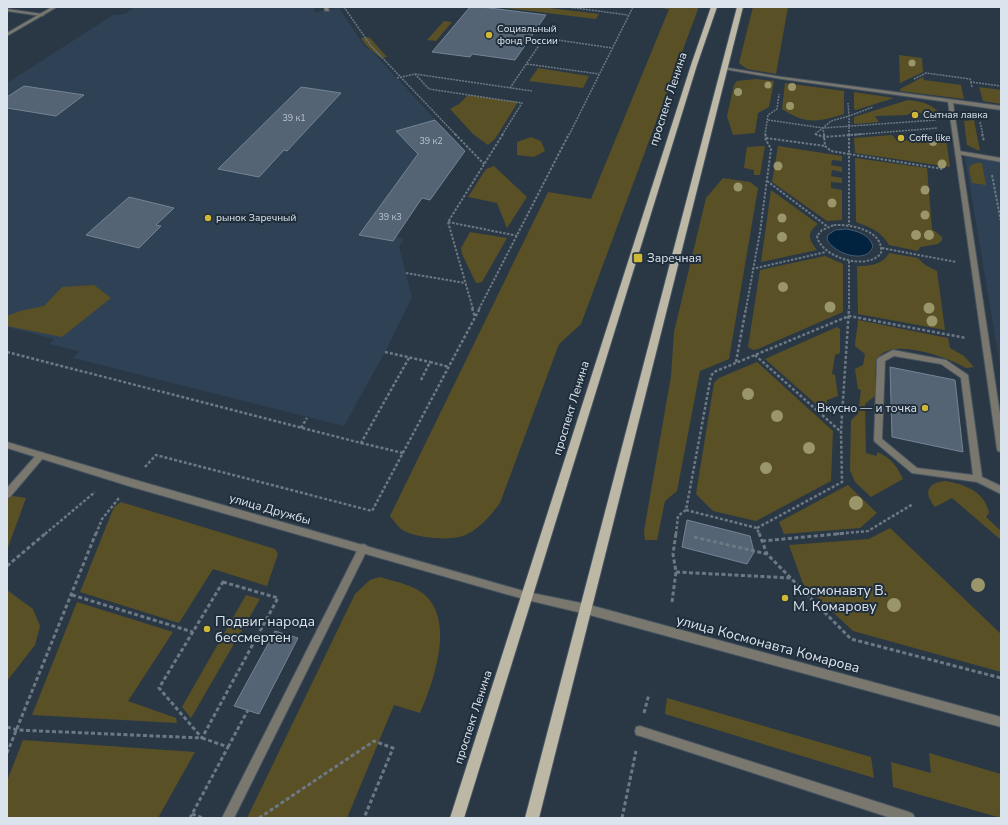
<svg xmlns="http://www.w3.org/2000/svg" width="1008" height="825" viewBox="0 0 1008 825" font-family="'Nunito Sans',sans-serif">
	<rect width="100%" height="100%" fill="#2a3846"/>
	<path fill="#2f4154" d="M135,7h179l1,5 24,-4 26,39 6,3 94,102 -11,3 -4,16 -20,29 -8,-2 -26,38 8,3 -5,8 13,50 -27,55 -41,74 -271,-68 6,-7 -30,-7 5,-5 -47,-12v-244l106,-68 12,-1z
		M965,157l36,5v210z"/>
	<path fill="#595026" d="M497,7h44l58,7 -3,5z
		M662,7h36v2l-117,315 -22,20 -59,159c-10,13 -21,27 -37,33 -14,5 -52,2 -63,-8 -4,-4 -7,-8 -10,-12l158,-324 43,7 78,-190 -8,-1z
		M753,7h35l-12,67 -29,-5 -8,-6z
		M444,21l8,1 -16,19 -9,-1z
		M368,37l3,2 16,18 -6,1c-8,-7 -15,-11 -20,-20z
		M899,55l23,3 1,14 -23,11z
		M538,68l51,8 -6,12 -54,-7z
		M923,77l1,3 37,5 3,14 -64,-8v-2z
		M756,79l18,2 -5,26 -11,6 -3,20 -22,2 -6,-19 7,-31 3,-4z
		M785,83l59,8v23c-27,8 -37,11 -62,-5z
		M979,87l22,3v14l-18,-3z
		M854,92l40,6 -38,12 -2,-1z
		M468,95l50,7 -23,37 -7,6 -15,-11 -23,-25 9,-5z
		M908,100c16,2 25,4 35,17l-16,1 -6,-5 -13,1 1,1 -34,1 4,6 -25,2v-7z
		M974,120l6,31 -13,-6 -3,-24z
		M892,135l5,6 14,-1 -1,-2h36l4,29 -95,-14 -1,-15z
		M531,137l10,4 4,10 -11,6 -17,-2v-13z
		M765,146l-5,29h-6v-5l-10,-2 3,-21z
		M778,146l64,10v5l-10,-1 -1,5 11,2v5l-10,-2 -1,6 11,2v5l-11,-1v6l11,2v30l-15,1 -55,-39z
		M855,158l72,10 5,61 10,8v3l-4,4 -18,3 -2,4 -29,-6c-7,-13 -19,-18 -33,-23z
		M976,163h6l4,22 -14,-2 -3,-14 2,-4z
		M494,166l33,31 -20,31 -10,-25 -29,-6 18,-28z
		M723,178l27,4 8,6 -29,171 -29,12 -23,120 -12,10 -8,39h-12l-1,-9 27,-155 3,-44 32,-134z
		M771,190l47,34c-12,9 -9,16 -1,26l-56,12z
		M470,232l37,6 -25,44 -6,1 -14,-29 -1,-6z
		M889,253l29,5 7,7 12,6 8,59 -87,-16 -1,-48c12,0 26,-1 32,-13z
		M825,256l18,8v48l-85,37 -5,1 -5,-3 12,-77z
		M94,285l17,13 -49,39 -55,-11v-10l13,-5 24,-5 18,-19z
		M858,320l90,18 2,10 14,8 10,11 -8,1c-16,-10 -74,-31 -87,-11 -6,9 -3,29 -4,39l-10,8 1,49 11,3v-4c13,5 20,14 26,27l-32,18 -16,-15 -5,-12 1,-49 2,-3 5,-4 3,-24 -3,-1 -3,-20 8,-4 2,-11 -10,-8c0,-9 3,-17 3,-26z
		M837,327l3,2v24l-5,2 -3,19 3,1 3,21 -11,4 -1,13 -61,-54z
		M757,362l76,69 -2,50 -75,40 -43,-10 -17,-17 18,-111 5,-5z
		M945,481c20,3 40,11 44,32l-3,4 15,14v9l-49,-42 -17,9c-12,-14 -8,-24 10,-26z
		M848,485l29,28 -17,15 -76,6 -5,-12z
		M7,495l19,3 -19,52z
		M121,502l154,47 3,5 -11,32 -54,-17 -34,54 -99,-31 34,-85z
		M890,528l111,106v38l-148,-41 -50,-47 -14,-39 80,-6z
		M380,577c15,5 36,8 47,20 27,28 6,86 -7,116l-26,-8 -47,113h-100l108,-224 15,-14z
		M7,590l26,19 7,17 -5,19 -28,36z
		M246,595l14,4 -69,119 -9,-11z
		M77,602l96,30 -45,69 48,17 1,5 -145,-8z
		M667,698l204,59 3,21 -209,-64z
		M23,740l172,12 -37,66h-151v-37z
		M929,753l72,21v44l-108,-31 -2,-25 40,11z"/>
	<path fill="#02233f" stroke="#435d73" d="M846,229c11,2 23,5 27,17 -5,19 -40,8 -46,-7l1,-4 7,-5z"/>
	<path fill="#556474" stroke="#748495" d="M470,7h11l65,8 -31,45 -43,-6 -2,3 -38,-5z
		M24,86l60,9 -28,21 -49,-8v-11z
		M301,87l40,6 -54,58 -3,-1 -25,27 -41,-8z
		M435,120l30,31 -35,49 -8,-2 -29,43 -34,-6 59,-81 -22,-23z
		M129,197l45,11 -18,17 5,1 -22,22 -53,-13z
		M890,367l65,13 8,72 -71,-15z
		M687,520l63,16 4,16 -7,12 -65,-17z
		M275,631l23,7 -39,76 -25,-8z"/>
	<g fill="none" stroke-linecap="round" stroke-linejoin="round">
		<g stroke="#465461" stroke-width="2">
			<path id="service" d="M324,7h4l1,4h-4z
				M7,9l35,5 2,1 -2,1 -35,-5z
				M959,151l42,7v4l-44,-8 -1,-1z
				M893,350l53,10 22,15 14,102 19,9v8l-24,-12 -65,-9 -37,-31 -1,-2 3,-80 1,-2zM894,356l47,8 20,14 12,97 -56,-7 -35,-29 3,-78z
				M41,452l3,1 1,2 -1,2 -34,40 -3,1v-10l31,-35z
				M640,726l269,86 4,2 2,4h-24l-251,-82 -4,-1 -1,-4 1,-4z"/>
		</g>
		<g stroke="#465461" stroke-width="2">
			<path id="minor" d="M52,7h5l-50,29v-3z
				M722,67l60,10 219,29v4l-48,-7 48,318v31l-3,-1 -1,-2 -49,-347 -166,-23 -58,-10 -2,-1z
				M363,544l3,1 2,3 -134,270h-12l138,-273z"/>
		</g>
		<g stroke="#465461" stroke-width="2">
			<path id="tertiary" d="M7,442l125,37 395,113 59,12 415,113v10l-415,-113 -59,-14 -395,-113 -125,-39z"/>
		</g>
		<g stroke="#465461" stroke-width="2">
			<path id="primary" d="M711,7h6l-20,58 -233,753h-14l241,-753z
				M737,7h6l-204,811h-14z"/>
		</g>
		<path stroke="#6c7884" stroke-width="1.5" stroke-dasharray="2 1" stroke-linecap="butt" d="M344,7l27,39 85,89
			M568,7l60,8
			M527,64l72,10
			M415,74l14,15 93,14 -20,32
			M397,78l18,-4 117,17
			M914,79l12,-6 44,6 1,3 30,4
			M971,82l1,6
			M510,88l34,-50 68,10
			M768,120l55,8 113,-8
			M980,122l3,13
			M815,134l3,1
			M815,134l8,-6
			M569,135l64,-128
			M765,135l3,-20 9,-6 2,-15
			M824,135l-1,-7 8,-7 18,-5 -1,-13
			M849,135v-19l24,-9
			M851,135l86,-7"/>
		<path stroke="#6c7884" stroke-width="2" stroke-dasharray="2.5 1.5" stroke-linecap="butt" d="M455,134l29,30
			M503,134l-55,88 70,14
			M815,134l9,3 39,-3
			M824,134l1,12 6,5 18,3v71
			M849,134v20l94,15
			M982,134l2,7
			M766,138l59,8
			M992,175l9,47
			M767,181l61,46
			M448,222l25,87
			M834,225c16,-1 50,5 47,28 -13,18 -60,5 -64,-17l5,-6z
			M882,248l74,14
			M849,261v48
			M752,269l74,-17
			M406,273l59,10
			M479,309l90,-175
			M746,309l14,-77 11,-83 -6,-11 1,-4"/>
		<path stroke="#6c7884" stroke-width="2.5" stroke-dasharray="3 2" stroke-linecap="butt" d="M472,308l3,9
			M7,352l354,91 48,-85
			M385,352l45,10
			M755,355l85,76
			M736,362l10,-54
			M421,380l9,-18 19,5
			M301,428l6,-10
			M361,443l42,10
			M145,467l11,-12 216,56 108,-203
			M686,510l71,18 2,6
			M757,528l85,-46 -1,-51 8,-123
			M45,534l50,-42
			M96,534l6,-15 17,-21
			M676,534l2,-18 8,-6 25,-134 3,-4 135,-56 117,22
			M836,534l32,-3 45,-27"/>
		<path stroke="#6c7884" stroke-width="3" stroke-dasharray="4 2.5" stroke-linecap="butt" d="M759,533l8,21 84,85 150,39
			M694,537l73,17
			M762,541l85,-8
			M7,566l39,-33
			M676,572l115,6
			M223,582l55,16 -76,140 -43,-50z
			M72,595l121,37
			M672,602l4,-30 -3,-18 3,-21
			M644,713l5,-19
			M7,727l10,3 185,8
			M228,747l20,-37
			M7,753l89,-220
			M192,814l11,4
			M190,818l38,-71 -26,-9
			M259,818l115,-77 19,7 -29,70
			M622,818l14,-67"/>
		<use href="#service" fill="#7a786e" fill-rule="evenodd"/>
		<use href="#minor" fill="#7a786e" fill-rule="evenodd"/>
		<use href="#tertiary" fill="#7a786e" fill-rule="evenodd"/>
		<use href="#primary" fill="#bcb8a5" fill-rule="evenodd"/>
	</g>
	<g fill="#9a966a">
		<circle cx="912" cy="63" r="3.5"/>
		<circle cx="768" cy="85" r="3.5"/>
		<circle cx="792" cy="87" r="4"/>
		<circle cx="738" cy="92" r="4"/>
		<circle cx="790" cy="106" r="4"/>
		<circle cx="933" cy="142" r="4"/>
		<circle cx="942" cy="164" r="4.5"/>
		<circle cx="778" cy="166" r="4.5"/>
		<circle cx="738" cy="187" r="4.5"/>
		<circle cx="925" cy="190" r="4.5"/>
		<circle cx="832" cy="203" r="4.5"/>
		<circle cx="925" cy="215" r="4.5"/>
		<circle cx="782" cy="218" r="4.5"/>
		<circle cx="916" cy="235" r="5"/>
		<circle cx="929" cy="235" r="5"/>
		<circle cx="782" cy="237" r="5"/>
		<circle cx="783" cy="287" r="5"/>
		<circle cx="830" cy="307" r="5.5"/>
		<circle cx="929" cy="308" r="5.5"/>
		<circle cx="932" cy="321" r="5.5"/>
		<circle cx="748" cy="394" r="6"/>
		<circle cx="777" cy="416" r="6"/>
		<circle cx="809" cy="448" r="6"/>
		<circle cx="766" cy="468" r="6"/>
		<circle cx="856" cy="503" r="7"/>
		<circle cx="978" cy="585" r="7"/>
		<circle cx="894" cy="605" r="7"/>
	</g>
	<g fill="#d0b736" stroke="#202e3b" stroke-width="1.5">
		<circle cx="489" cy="35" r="4"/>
		<circle cx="915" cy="115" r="4"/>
		<circle cx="901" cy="138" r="4"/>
		<circle cx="208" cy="218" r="4"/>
		<rect x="633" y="253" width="10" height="10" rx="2"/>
		<circle cx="925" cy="408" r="4"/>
		<circle cx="785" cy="598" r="4"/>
		<circle cx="207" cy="629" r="4"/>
	</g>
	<g text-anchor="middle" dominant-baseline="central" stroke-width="4" stroke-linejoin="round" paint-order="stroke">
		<g font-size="9" fill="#bac4cf">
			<text x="294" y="118">39 к1</text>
			<text x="431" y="141">39 к2</text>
			<text x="390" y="217">39 к3</text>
		</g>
		<g font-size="10" fill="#dbe4ed" stroke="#202e3b" text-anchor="start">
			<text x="497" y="29">Социальный<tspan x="497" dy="12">фонд России</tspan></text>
			<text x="923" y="115">Сытная лавка</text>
			<text x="909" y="138">Coffe like</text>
			<text x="216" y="218">рынок Заречный</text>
		</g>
		<g font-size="12" fill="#dbe4ed" stroke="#202e3b">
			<text transform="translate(668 99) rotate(-72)">проспект Ленина</text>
			<text transform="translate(571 408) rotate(-73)">проспект Ленина</text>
			<text transform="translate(270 509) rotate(16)">улица Дружбы</text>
			<text transform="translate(473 717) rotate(-72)">проспект Ленина</text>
		</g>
		<g font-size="12" fill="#dbe4ed" stroke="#202e3b" text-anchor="start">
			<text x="647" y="258">Заречная</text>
			<text x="917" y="408" text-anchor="end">Вкусно — и точка</text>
		</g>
		<g font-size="14" fill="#dbe4ed" stroke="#202e3b" text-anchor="start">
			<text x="793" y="590">Космонавту В.<tspan x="793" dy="16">М. Комарову</tspan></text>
			<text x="215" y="621">Подвиг народа<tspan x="215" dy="16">бессмертен</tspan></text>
		</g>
		<g font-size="14" fill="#dbe4ed" stroke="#202e3b">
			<text transform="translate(768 644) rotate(15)">улица Космонавта Комарова</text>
		</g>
	</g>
	<rect width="1008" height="825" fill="none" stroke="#dbe4ed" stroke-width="16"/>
</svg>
